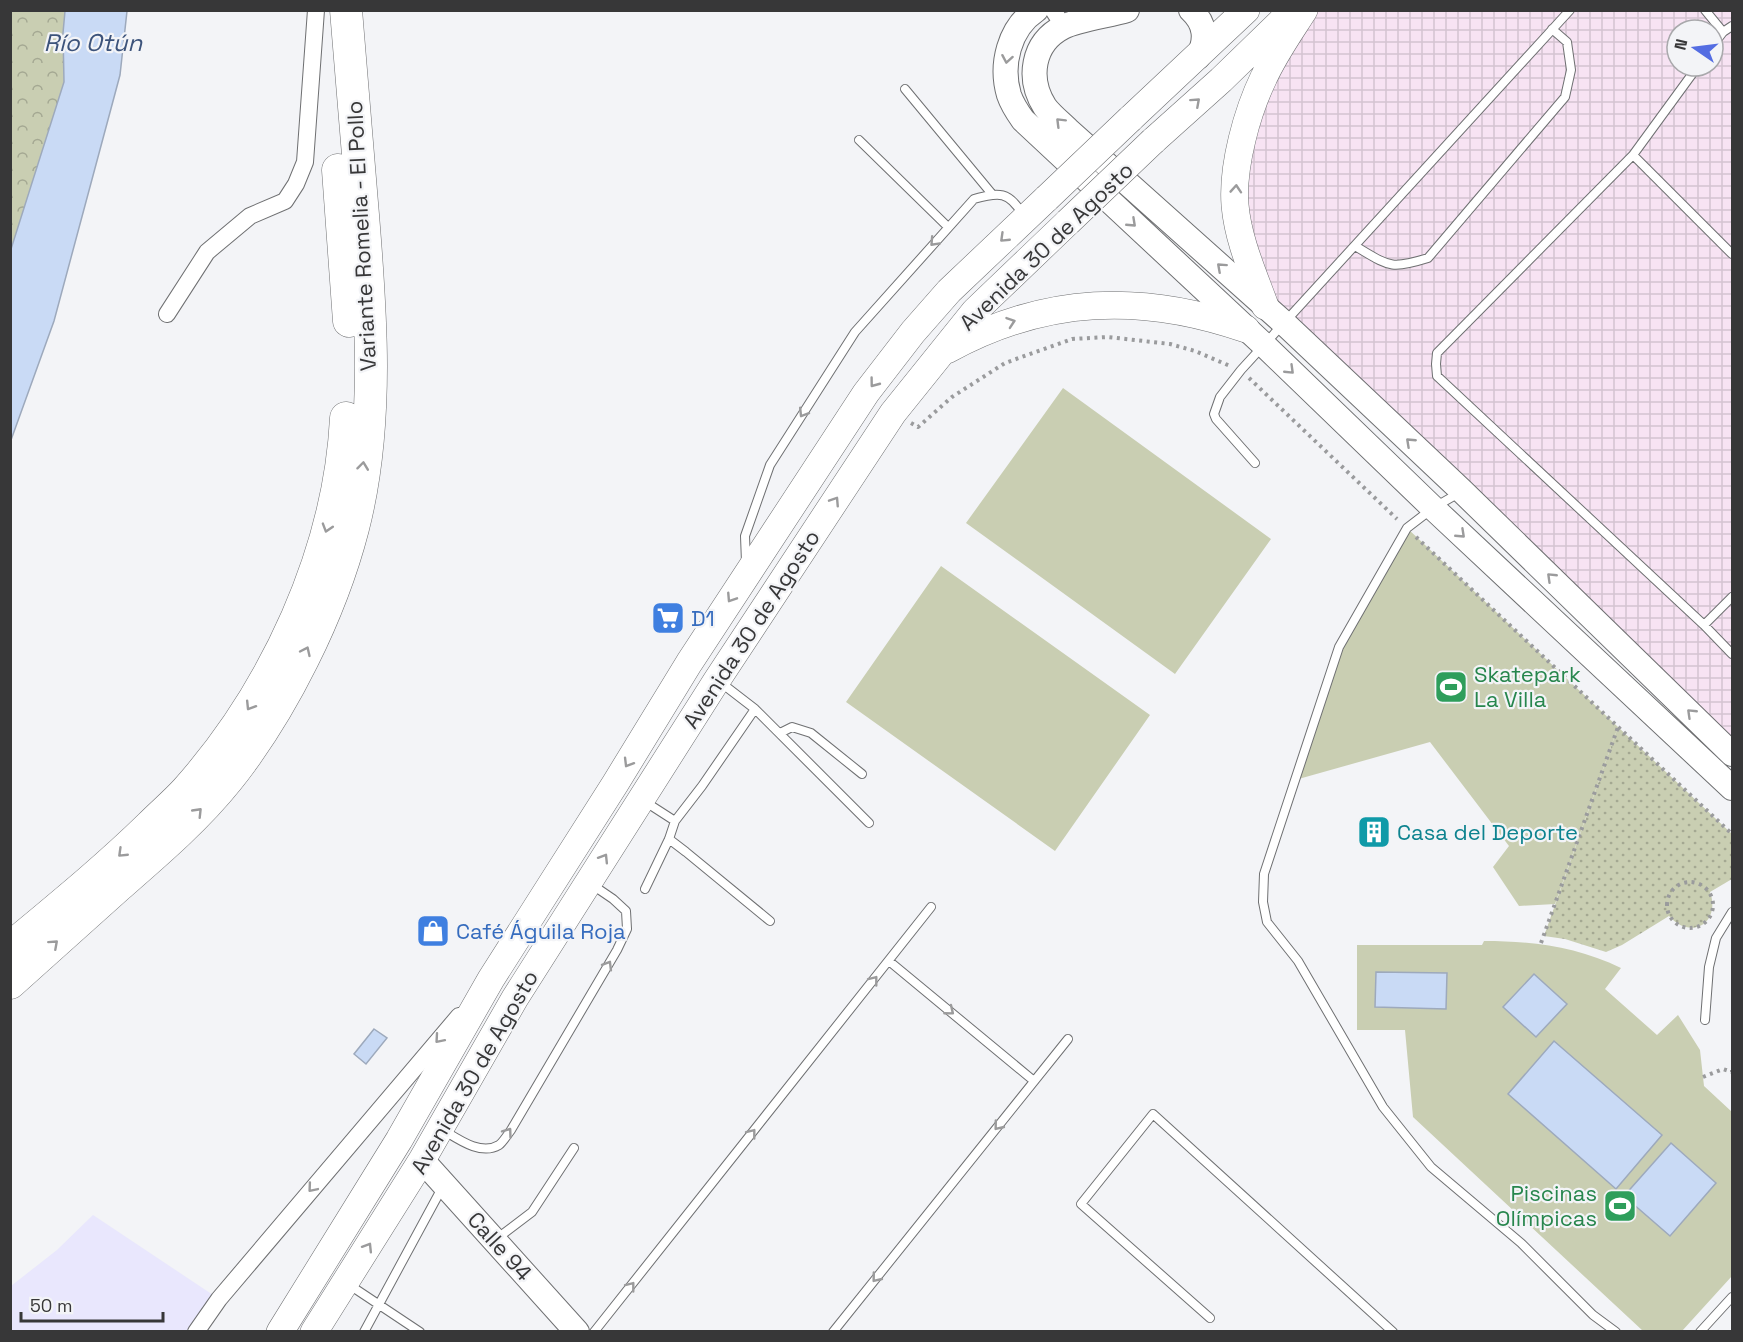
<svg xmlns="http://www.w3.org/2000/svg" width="1743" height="1342" viewBox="0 0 1743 1342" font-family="'Space Grotesk',sans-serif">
	<defs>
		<pattern id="industrial-grid" width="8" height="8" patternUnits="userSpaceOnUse" patternTransform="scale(1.5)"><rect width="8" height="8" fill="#f7e3f3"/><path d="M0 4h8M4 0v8" fill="none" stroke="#d4c3d1"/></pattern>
		<pattern id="grass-dots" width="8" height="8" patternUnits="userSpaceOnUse" patternTransform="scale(1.5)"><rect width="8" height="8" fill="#c9ceb2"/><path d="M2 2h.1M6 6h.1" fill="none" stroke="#a4a892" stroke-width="1.8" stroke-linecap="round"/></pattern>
		<pattern id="forest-crowns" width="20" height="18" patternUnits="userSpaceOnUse" patternTransform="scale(1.5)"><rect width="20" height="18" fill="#c9ceb2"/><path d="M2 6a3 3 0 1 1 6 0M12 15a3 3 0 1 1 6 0" fill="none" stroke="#a4a892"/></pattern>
	</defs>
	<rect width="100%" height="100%" fill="#f3f4f7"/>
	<path fill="url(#industrial-grid)" fill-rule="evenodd" d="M1304,11h428v743l-448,-431 -43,-85 -4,-72zM1677,30h36v36h-36z"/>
	<path fill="#e9e7fd" d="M93,1215l126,84 -23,32 -185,1v-46l46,-36z"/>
	<path fill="url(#grass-dots)" d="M1618,727l114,107v45l-22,13c11,31 -19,49 -41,24l-47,29 -16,7 -41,-13 -21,-3z"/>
	<path fill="url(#forest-crowns)" d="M11,11h58l-5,71 -53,168z"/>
	<path fill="#c9ceb2" d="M1063,388l208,151 -96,135 -209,-151z
		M1407,528l211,199 -63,177 -36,2 -26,-39 16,-21 -79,-104 -135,38 44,-133z
		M941,566l209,149 -95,136 -209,-149z
		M1484,941c49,0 93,6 137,27l-16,21 52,46 21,-20 22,35 4,36 28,26v164l-50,55h-39l-230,-214 -8,-87h-48v-85h125z"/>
	<path fill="#c9daf5" stroke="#9da9bc" stroke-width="1.5" d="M65,11h62l-7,64 -66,246 -43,119v-191l53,-167 -1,-49z
		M1376,972l71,1 -1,36 -71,-2z
		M1534,974l33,30 -31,33 -33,-30z
		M374,1029l13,9 -21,26 -12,-10z
		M1554,1041l108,94 -46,54 -108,-95z
		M1671,1143l45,40 -46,53 -46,-40z"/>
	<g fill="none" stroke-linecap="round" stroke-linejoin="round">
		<g stroke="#6f7072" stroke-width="10">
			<path id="lane" d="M1705,10l18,22
				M1713,45l10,-13 9,-6
				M1698,66l-65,89 -196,198 -1,11 1,12 267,249 28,29
				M905,89l87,105
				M859,140l89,87
				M1633,155l99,99
				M1355,246c34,20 35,24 73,12l137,-161 6,-27 -4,-28 -15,-13
				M1255,463l-39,-44 -2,-5 6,-17 21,-27 329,-360
				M1459,493l-26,15 -26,20 -68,119 -75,227 -1,28 4,20 31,39 85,146 48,60 90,76 72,72 23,17
				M746,562l-1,-26 25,-71 85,-133 119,-133c25,-7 35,-8 49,16
				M1704,625l28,-28
				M720,682l35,27 114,114
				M780,733l12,-6 19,6 51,41
				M644,801l31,20
				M669,839l17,13 84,69
				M645,889l24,-50 6,-18 27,-35 53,-77
				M889,961l145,120
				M1705,1020l4,-53 7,-29 16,-26
				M443,1130c15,9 38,26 56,15 4,-3 9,-11 12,-15l106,-180 10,-21 -1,-18 -13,-12 -22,-15
				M495,1240l37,-28 42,-64
				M348,1284l72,48
				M1210,1318l-129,-114 72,-90 240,218
				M364,1332l78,-144
				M594,1332l337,-425
				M833,1332l235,-293
				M1700,1332l32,-35"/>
		</g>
		<g stroke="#6f7072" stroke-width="18">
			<path id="street" d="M1053,10l11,17
				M167,314l40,-62 43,-36 35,-15 11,-17 9,-22 11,-152
				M196,1332l23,-33 240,-283"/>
		</g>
		<g stroke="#6f7072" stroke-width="26">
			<path id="secondary" d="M1036,10c-27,18 -36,55 -27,85 3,9 9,18 14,25l241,225 169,163 299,280
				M1127,10c-16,5 -50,10 -64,17 -31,16 -36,52 -18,80 6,8 16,16 23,23l216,193 178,168 270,263
				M1191,10c15,14 16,30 7,47
				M422,1160l155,172"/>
		</g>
		<g stroke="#6f7072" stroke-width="28">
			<path id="primary" d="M1130,119l116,-109
				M1153,141l68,-61 69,-67
				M1265,306c-12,-33 -27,-66 -30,-101 -3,-39 12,-93 29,-128 11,-24 26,-45 40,-67
				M947,350c98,-54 195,-57 299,-21
				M280,1332l119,-192 92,-161 124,-195 74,-121 177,-270 47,-61 36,-41 98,-93
				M314,1332l108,-172 93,-162 202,-318 176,-267 82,-102 93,-89"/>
		</g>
		<g stroke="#6f7072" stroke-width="33">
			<path id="highway" d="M338,170l11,151
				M10,948c48,-40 96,-79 140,-122 12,-12 25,-23 36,-35 89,-100 153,-238 160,-373
				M10,983c36,-32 71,-64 107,-96 39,-34 79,-68 111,-108 55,-69 103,-166 125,-251 27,-104 18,-219 9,-325 -5,-64 -11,-128 -16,-193"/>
		</g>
		<path stroke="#9a9b9d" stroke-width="4" stroke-dasharray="3 4.5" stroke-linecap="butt" d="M1249,378l148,141
			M911,423l7,4 34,-30 53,-34 67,-24 36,-2 62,7 25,7 35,15
			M1416,537l316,297
			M1667 905a23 23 0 1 1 46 0a23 23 0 1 1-46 0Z
			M1541,943l77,-216
			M1703,1077l20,-8 9,3v-3"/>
		<use href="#lane" stroke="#fff" stroke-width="8"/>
		<use href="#street" stroke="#fff" stroke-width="16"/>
		<use href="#secondary" stroke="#fff" stroke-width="24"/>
		<use href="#primary" stroke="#fff" stroke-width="27"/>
		<use href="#highway" stroke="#fff" stroke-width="32"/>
		<g stroke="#6f7072" stroke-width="28" stroke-linecap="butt">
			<path id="primary-bridge" d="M1047,198l83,-79
				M1068,222l85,-81"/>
		</g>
		<use href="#primary-bridge" stroke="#fff" stroke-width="27"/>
	</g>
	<defs><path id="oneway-chevron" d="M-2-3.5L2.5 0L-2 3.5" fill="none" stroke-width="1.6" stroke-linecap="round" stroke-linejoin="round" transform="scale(1.5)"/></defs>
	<g stroke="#9b9b9c">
		<use href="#oneway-chevron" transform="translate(1007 59) rotate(100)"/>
		<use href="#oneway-chevron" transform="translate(1196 102) rotate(-42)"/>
		<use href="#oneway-chevron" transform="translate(1060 122) rotate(-135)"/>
		<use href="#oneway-chevron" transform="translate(1236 189) rotate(-86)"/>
		<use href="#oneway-chevron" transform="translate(1132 223) rotate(43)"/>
		<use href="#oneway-chevron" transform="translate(1004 238) rotate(136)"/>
		<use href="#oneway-chevron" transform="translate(934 242) rotate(133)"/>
		<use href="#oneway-chevron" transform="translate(1221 267) rotate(-138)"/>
		<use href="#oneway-chevron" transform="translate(1011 322) rotate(-19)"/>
		<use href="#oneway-chevron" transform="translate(1290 370) rotate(44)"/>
		<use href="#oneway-chevron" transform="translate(874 383) rotate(127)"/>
		<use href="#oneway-chevron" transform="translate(803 413) rotate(122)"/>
		<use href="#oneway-chevron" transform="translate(1410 442) rotate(-137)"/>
		<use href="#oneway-chevron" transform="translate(363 466) rotate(-83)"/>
		<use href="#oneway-chevron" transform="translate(835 501) rotate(-57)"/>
		<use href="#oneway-chevron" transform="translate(327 528) rotate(107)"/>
		<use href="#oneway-chevron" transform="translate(1461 534) rotate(43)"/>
		<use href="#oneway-chevron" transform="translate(1551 577) rotate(-136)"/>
		<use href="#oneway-chevron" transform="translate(731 598) rotate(123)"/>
		<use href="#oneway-chevron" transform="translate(306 651) rotate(-65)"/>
		<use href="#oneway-chevron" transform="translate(250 706) rotate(122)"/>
		<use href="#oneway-chevron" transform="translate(1691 713) rotate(-136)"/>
		<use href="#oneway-chevron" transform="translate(628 763) rotate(121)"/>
		<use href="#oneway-chevron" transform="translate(198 812) rotate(-46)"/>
		<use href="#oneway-chevron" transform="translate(122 853) rotate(136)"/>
		<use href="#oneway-chevron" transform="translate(604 858) rotate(-58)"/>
		<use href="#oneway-chevron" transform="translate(54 944) rotate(-42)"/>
		<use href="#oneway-chevron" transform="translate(608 965) rotate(-59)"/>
		<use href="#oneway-chevron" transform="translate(874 980) rotate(-52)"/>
		<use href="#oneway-chevron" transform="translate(950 1011) rotate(39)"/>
		<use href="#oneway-chevron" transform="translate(439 1039) rotate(131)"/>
		<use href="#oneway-chevron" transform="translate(998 1126) rotate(129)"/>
		<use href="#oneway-chevron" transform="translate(508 1132) rotate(-54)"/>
		<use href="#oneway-chevron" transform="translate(752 1133) rotate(-52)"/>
		<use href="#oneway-chevron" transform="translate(312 1188) rotate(130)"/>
		<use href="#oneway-chevron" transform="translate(368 1247) rotate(-58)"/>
		<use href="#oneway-chevron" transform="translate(876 1278) rotate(129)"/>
		<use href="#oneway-chevron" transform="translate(631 1286) rotate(-52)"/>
	</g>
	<defs>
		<g id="supermarket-square" transform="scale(1.725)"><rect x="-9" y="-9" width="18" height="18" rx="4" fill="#3f7fe0" stroke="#f3f4f7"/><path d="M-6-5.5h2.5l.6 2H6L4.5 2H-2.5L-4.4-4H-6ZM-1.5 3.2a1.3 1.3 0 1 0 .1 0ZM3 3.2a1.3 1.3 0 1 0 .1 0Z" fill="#fff"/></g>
		<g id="stadium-square" transform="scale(1.725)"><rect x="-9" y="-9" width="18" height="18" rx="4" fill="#2e9e5b" stroke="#f3f4f7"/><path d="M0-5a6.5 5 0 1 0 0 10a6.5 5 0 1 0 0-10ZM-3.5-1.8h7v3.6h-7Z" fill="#fff"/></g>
		<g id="building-square" transform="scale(1.725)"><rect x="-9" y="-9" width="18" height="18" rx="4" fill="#0f9aa8" stroke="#f3f4f7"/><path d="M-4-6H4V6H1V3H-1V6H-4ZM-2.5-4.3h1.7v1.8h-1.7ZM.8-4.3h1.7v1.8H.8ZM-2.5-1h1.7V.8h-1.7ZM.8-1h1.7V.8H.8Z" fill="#fff"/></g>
		<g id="shop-square" transform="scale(1.725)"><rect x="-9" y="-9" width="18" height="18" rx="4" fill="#3f7fe0" stroke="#f3f4f7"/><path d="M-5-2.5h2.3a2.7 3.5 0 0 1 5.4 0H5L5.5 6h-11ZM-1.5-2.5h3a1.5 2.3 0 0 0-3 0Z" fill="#fff"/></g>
	</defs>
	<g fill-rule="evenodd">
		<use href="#supermarket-square" x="668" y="618"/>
		<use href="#stadium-square" x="1451" y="687"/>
		<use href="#building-square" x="1374" y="832"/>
		<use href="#shop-square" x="433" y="931"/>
		<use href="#stadium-square" x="1620" y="1206"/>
	</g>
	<g text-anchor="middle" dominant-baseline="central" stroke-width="4.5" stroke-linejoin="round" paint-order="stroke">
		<g font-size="22" fill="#373738" stroke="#f3f4f7">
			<text transform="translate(361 236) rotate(-93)">Variante Romelia - El Pollo</text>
			<text transform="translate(1046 246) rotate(-44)">Avenida 30 de Agosto</text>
			<text transform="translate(751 629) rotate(-57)">Avenida 30 de Agosto</text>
			<text transform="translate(474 1072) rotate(-60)">Avenida 30 de Agosto</text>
			<text transform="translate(500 1246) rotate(48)">Calle 94</text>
		</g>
		<g font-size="22" fill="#366cbe" stroke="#f3f4f7" text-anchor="start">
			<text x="691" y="618">D1</text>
			<text x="456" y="931">Café Águila Roja</text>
		</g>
		<g font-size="22" fill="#27864d" stroke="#f3f4f7" text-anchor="start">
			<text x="1474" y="674">Skatepark<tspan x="1474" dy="25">La Villa</tspan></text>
			<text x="1597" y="1193" text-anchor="end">Piscinas<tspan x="1597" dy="25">Olímpicas</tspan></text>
		</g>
		<g font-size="22" fill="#0d838f" stroke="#f3f4f7" text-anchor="start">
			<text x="1397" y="832">Casa del Deporte</text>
		</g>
		<g font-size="24" font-style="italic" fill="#3c537b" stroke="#f3f4f7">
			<text x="93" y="42">Río Otún</text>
		</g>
	</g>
	<rect width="1743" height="1342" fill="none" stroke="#373738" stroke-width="24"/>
	<g transform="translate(1695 48) rotate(284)"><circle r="28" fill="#f3f4f7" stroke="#a8a8ab" stroke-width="1.5"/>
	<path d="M0-4.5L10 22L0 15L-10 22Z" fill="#546de2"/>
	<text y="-9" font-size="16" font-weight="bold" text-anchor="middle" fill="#373738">N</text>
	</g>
	<path d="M21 1312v9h142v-9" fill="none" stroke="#373738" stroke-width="3"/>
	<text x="30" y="1312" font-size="18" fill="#373738" stroke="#f3f4f7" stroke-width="4.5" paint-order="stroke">50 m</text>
</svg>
